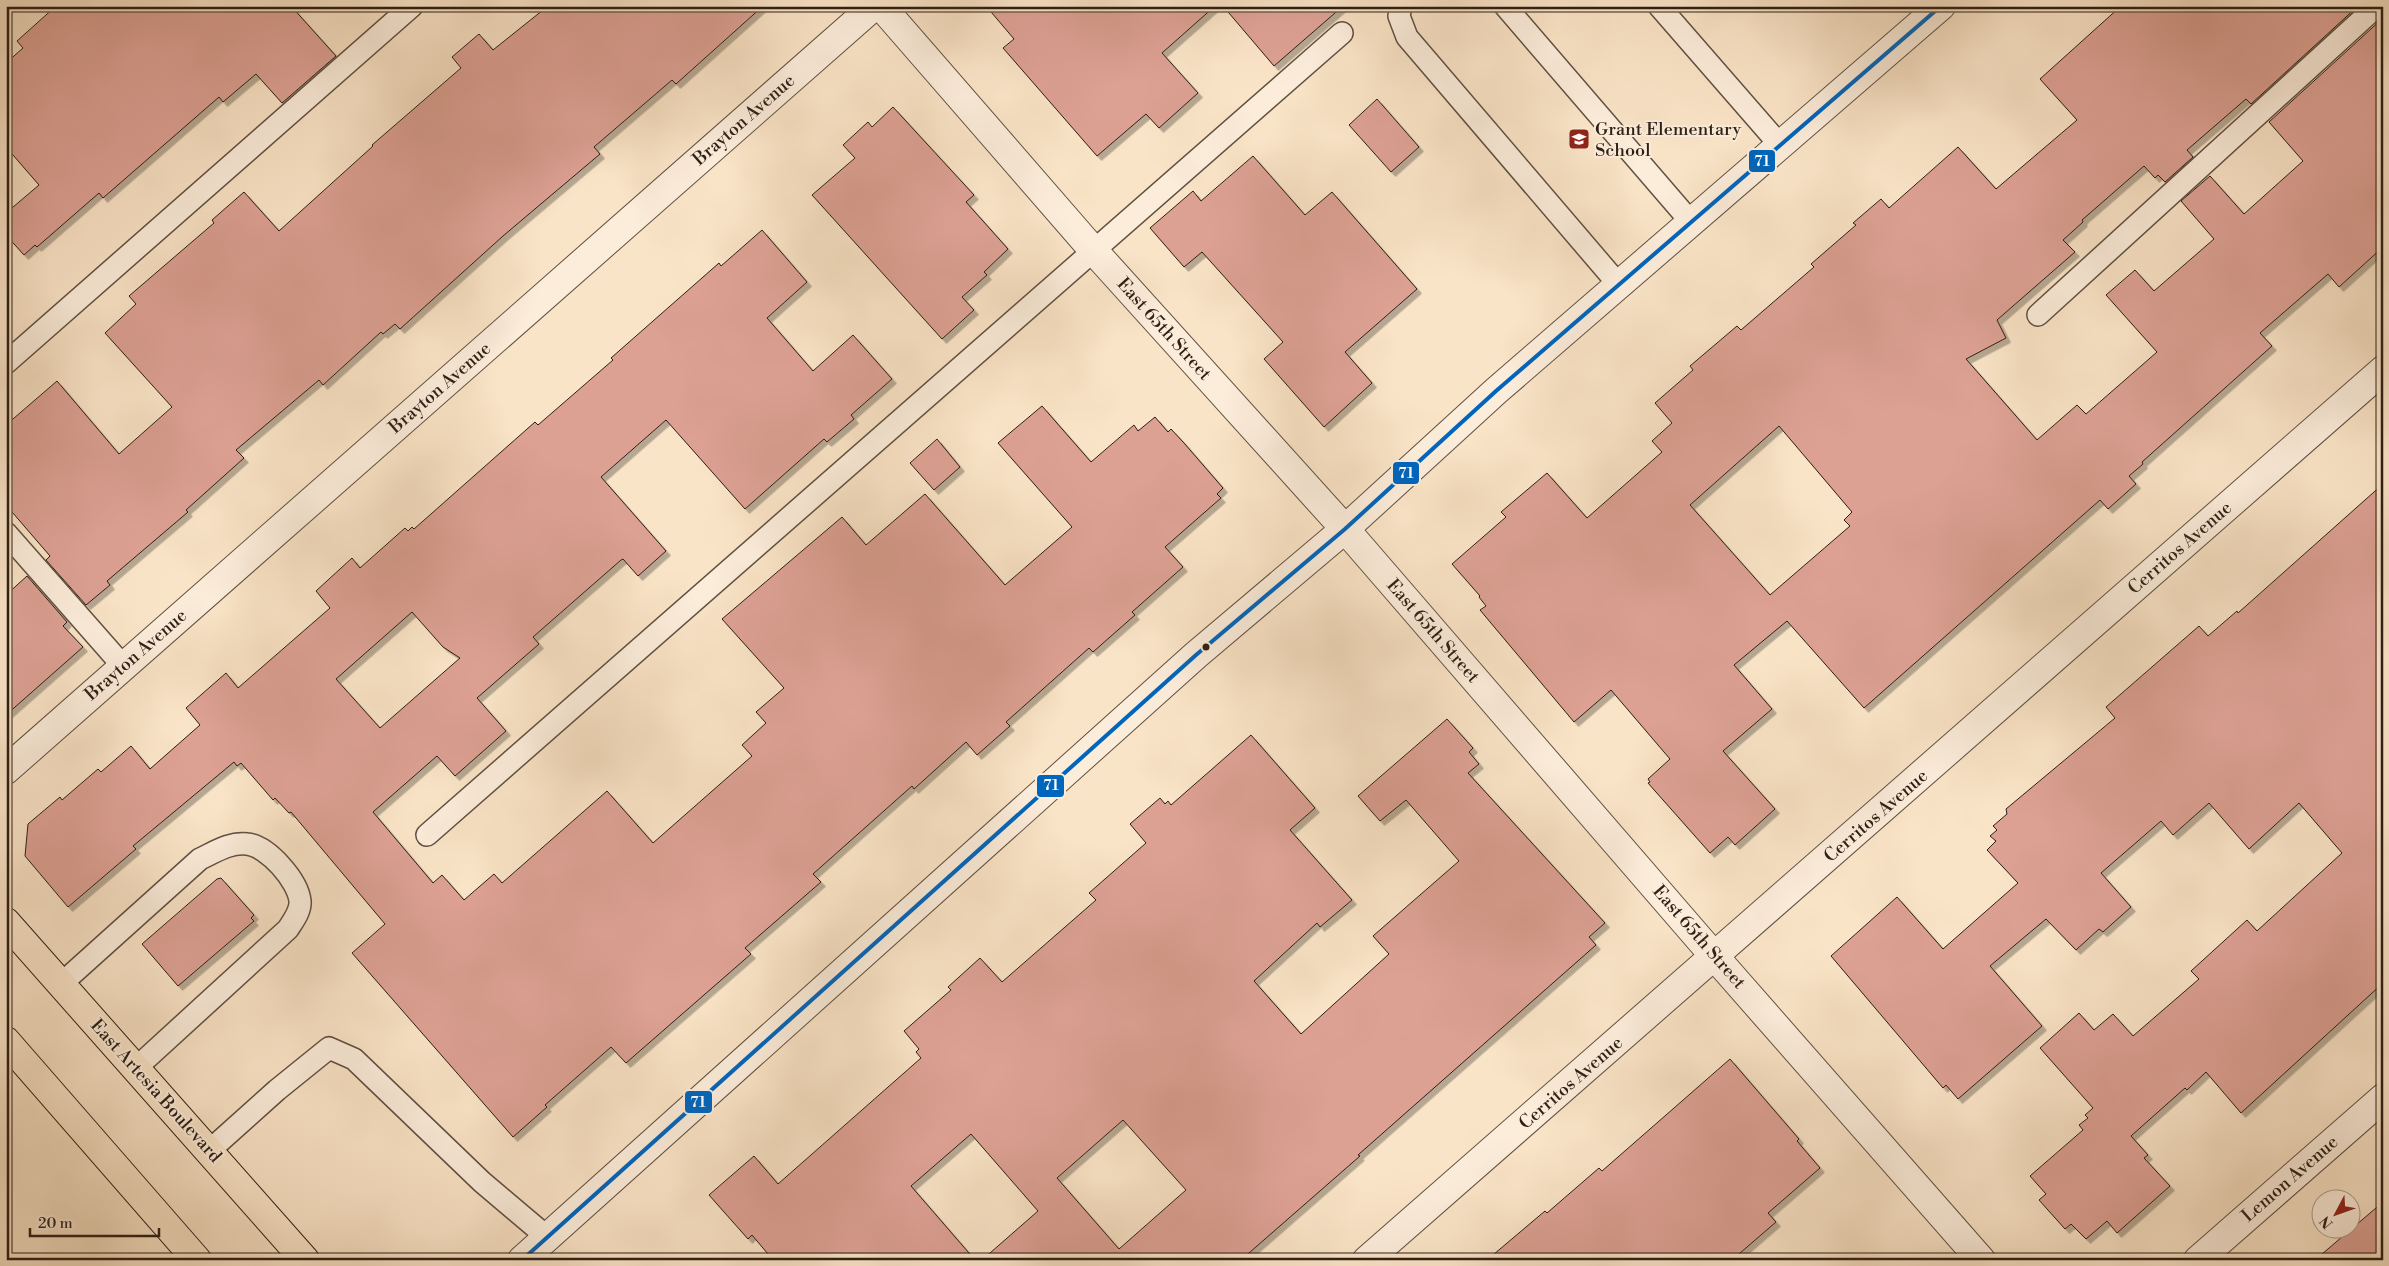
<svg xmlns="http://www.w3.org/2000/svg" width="2389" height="1266" viewBox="0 0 2389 1266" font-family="'Libre Bodoni',serif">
	<defs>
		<filter id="shadow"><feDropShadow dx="4.5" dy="4.5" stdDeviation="0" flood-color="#0004"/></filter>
	</defs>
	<rect width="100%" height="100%" fill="#fae4c7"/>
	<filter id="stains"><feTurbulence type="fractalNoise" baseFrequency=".004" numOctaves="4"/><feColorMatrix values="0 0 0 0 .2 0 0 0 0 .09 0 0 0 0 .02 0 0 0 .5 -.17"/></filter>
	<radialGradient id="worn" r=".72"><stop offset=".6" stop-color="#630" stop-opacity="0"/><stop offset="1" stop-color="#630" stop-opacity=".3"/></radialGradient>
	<path fill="#dda194" stroke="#2d1f15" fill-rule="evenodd" filter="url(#shadow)" d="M56,6h235l45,50 -54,47 -26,-29 -33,28 -4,-5 -116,101 -4,-5 -62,54 -2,-2 -11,10 -18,-20v-22l33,-28 -33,-38v-84l17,-15 -6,-7z
		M548,6h215l-87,78 -4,-4 -78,67 6,7 -97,82 -103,93 -5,-5 -12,10 -2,-2 -58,53 -4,-5 -83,70 8,8 -58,52 2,2 -81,69 3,4 -24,20 -40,-45 4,-4 -44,-51v-80l51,-44 62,73 53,-47 -67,-74 31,-29 -7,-8 85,-73 -2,-3 32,-28 35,39 94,-85 -1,-1 89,-77 -9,-11 27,-23 14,16z
		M986,6h229l-53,47 36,40 -39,35 -13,-14 -49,42 -94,-108 11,-9z
		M1223,6h120l-69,60z
		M2121,6h237l-107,98 -5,-5 -59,51 6,7 -28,25 -7,-7 -3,3 -11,-12 -62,54 1,2 -20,18 12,12 -78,68 9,18 -40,21 71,81 40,-35 9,9 71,-62 -51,-57 29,-25 19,21 60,-52 -33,-38 29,-25 34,38 59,-53 -34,-39 114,-104v229l-44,40 -11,-13 -68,59 12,13 -130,116 1,2 -14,12 7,8 -28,25 -8,-9 -236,208 -77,-87 -53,44 38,44 -49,42 52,58 -40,36 -7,-8 -18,16 -62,-70 2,-1 -2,-3 22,-20 -59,-69 -37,32 -94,-112 6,-4 -7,-9 1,-1 -28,-32 54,-47 -5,-5 46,-39 40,45 75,-66 -10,-11 20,-18 -17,-20 38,-33 -3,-4 47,-40 4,4 73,-63 -3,-3 45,-39 -3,-2 28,-24 8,9 69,-61 38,42 81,-69 -37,-41zM1779,426l73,86 -8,8 6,6 -80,69 -80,-90z
		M1377,99l42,48 -28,25 -42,-47z
		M893,107l81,88 -8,7 42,47 -24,23 3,3 -25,22 12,13 -32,29 -130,-144 43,-37 -12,-13 25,-23 4,5z
		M1253,156l52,59 27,-23 85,97 -72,63 27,31 -48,44 -60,-68 19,-17 -81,-90 -18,15 -34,-39 43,-37 8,10z
		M762,230l45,52 -40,36 46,53 40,-36 39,44 -41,36 3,4 -27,23 -3,-3 -79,70 -79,-89 -65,57 65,74 -28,25 -15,-17 -2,1 -88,77 6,7 -62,54 29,33 -51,45 -18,-20 -64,56 60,71 9,-8 22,25 30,-26 8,9 105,-92 46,52 99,-87 -10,-11 24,-22 -10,-11 28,-24 -62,-69 120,-102 24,28 59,-51 80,91 67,-58 -74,-84 44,-37 49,56 43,-37 4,6 17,-14 13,15 3,-3 13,14 39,45 -6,6 4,4 -56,49 18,20 -51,45 3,3 -42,37 -4,-4 -83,74 4,4 -33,29 -11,-13 -52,47 -2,-3 -99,88 8,8 -76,66 6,6 -125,109 -15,-16 -66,58 2,2 -34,30 -161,-184 33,-29 -94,-112 -2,1 -14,-15 -2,2 -32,-37 -4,3 -3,-4 -101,84 3,3 -68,58 -43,-51 3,-32 32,-27 2,3 36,-31 3,3 30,-26 19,23 50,-44 -14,-17 40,-35 12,15 92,-80 -14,-17 36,-33 8,10 45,-40 3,3 4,-4 2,2 121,-107 3,3 75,-65 -2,-2 108,-95 2,3zM412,612l31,35 17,11 -80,70 -44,-49z
		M937,439l23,28 -26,23 -24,-27z
		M2383,484v499l-142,130 -35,-41 -19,18 -2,-2 -54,48 17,19 -4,3 26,28 -53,47 -10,-12 -21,18 -15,-15 -6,5 -26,-29 7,-6 -16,-18 53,-46 -4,-5 9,-7 -3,-3 8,-7 -53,-60 39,-35 15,17 19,-16 20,22 66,-57 -8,-8 56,-51 10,11 85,-78 -43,-50 -50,46 -40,-46 -36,32 -12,-14 -60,52 30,34 -28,25 -4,-3 -23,21 -30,-31 -56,47 52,60 -84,73 -12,-14 -3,3 -112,-132 66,-59 46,52 75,-66 -31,-33 9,-9 -6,-5 7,-6 -4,-4 14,-12 -1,-5 109,-91 -9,-11 93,-81 9,10 29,-25 1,2z
		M27,576l40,46 -4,4 20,21 -77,68v-120z
		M1447,719l26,29 -4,4 10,12 -11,9 137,150 -16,14 7,8 -238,210 2,1 -119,104h-259l56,-49 -67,-77 -60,52 64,74h-202l-21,-25 -4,4 -39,-44 45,-39 24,28 143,-126 -5,-6 3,-3 -15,-18 47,-41 -3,-3 32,-29 22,24 94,-82 -7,-7 57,-50 -16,-19 30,-26 5,6 3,-3 3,4 80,-70 64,73 -25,22 62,70 -32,27 -3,-4 -63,58 47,53 88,-80 -16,-18 86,-75 -53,-61 -26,21 -22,-25zM1123,1120l63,70 -67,59 -62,-71z
		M221,878l33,37 -3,3 3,3 -76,65 -36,-42 75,-65z
		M1730,1059l69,80 -2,2 23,27 -52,45 8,9 -44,38h-245l58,-49 2,2 52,-45 3,3z
		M2383,1202v58h-68z"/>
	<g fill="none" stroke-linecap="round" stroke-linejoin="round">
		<g stroke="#605042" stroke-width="24">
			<path id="service" d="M1401,6l-2,10 8,21 212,248
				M1505,6l186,216
				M1659,6l121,139
				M2038,315l339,-309
				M6,363l406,-357
				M6,533l117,133
				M427,835l915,-802
				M61,984l139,-125c15,-7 30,-17 47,-15 21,2 51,37 53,57 1,10 -7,20 -12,28l-152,139
				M209,1151l68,-61 52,-42 25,11 128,123 65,55"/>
		</g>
		<g stroke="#605042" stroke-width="30">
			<path id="minor" d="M881,6l212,244 252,279 370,428 266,303
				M6,770l868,-764
				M1367,1260l1016,-890
				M2198,1260l185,-162"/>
		</g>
		<g stroke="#605042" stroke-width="30">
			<path id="tertiary" d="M522,1260l674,-605 149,-126 151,-138 445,-385"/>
		</g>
		<g stroke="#2d1f15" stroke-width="30">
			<path id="primary" d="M6,922l299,338
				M6,1041l191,219"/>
		</g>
		<use href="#service" stroke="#fceddb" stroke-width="21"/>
		<use href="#minor" stroke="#fceddb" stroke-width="28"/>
		<use href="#tertiary" stroke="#fceddb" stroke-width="28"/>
		<use href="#primary" stroke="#fae4c7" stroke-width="28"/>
		<g stroke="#fceddb" stroke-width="8">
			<path id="bus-1" d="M522,1260l674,-605 149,-126 151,-138 445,-385"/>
		</g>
		<use href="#bus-1" stroke="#0065bd" stroke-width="4"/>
	</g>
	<defs>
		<g id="school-square" transform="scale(1.125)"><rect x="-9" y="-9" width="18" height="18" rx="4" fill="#8f2418" stroke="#fceddb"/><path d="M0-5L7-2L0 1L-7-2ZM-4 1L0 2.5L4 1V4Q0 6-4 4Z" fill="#fff"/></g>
	</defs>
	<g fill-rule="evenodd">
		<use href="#school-square" x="1579" y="139"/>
	</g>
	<circle fill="#2d1f15" stroke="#fceddb" stroke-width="2" cx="1206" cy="647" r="4.5"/>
	<g text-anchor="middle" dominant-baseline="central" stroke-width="4" stroke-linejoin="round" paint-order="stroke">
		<g font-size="18" fill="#2d1f15" stroke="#fceddb">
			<text transform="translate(744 120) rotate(-41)">Brayton Avenue</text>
			<text transform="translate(1164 329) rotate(48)">East 65th Street</text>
			<text transform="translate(440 388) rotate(-41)">Brayton Avenue</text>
			<text transform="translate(2180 548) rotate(-41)">Cerritos Avenue</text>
			<text transform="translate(1433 631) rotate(49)">East 65th Street</text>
			<text transform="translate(136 655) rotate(-41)">Brayton Avenue</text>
			<text transform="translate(1876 816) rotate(-41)">Cerritos Avenue</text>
			<text transform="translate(1699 937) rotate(49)">East 65th Street</text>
			<text transform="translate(1571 1083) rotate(-41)">Cerritos Avenue</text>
			<text transform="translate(156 1091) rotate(48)">East Artesia Boulevard</text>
			<text transform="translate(2290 1179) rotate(-41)">Lemon Avenue</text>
		</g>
		<g font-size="18" fill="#2d1f15" stroke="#fceddb" text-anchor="start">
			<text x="1595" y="129">Grant Elementary<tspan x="1595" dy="21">School</tspan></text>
		</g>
	</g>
	<g stroke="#fceddb" stroke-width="2">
		<rect x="1748" y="149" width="28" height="24" rx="5" fill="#0065bd"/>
		<rect x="1392" y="461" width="28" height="24" rx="5" fill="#0065bd"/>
		<rect x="1036" y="774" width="29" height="24" rx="5" fill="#0065bd"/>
		<rect x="684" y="1090" width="29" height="24" rx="5" fill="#0065bd"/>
	</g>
	<g font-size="14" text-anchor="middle" font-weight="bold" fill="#fff">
		<text x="1762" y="166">71</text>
		<text x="1406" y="478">71</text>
		<text x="1051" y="790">71</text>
		<text x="698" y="1107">71</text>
	</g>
	<rect width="2389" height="1266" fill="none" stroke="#fae4c7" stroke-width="25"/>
	<rect x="8" y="8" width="2374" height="1251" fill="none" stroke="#2d1f15" stroke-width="2.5"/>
	<rect x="12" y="12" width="2364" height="1241" fill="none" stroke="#2d1f15"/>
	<g transform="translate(2336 1214) rotate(229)"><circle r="24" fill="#fceddb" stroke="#a99b8c"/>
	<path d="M0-4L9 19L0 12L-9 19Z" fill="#8f2418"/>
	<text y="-8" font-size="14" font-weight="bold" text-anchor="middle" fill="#2d1f15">N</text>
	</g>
	<path d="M30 1228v8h129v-8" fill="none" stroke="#2d1f15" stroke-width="2.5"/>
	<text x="38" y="1228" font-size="15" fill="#2d1f15" stroke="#fceddb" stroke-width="4" paint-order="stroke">20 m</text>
	<rect width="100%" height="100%" filter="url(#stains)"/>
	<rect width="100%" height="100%" fill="url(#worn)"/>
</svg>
